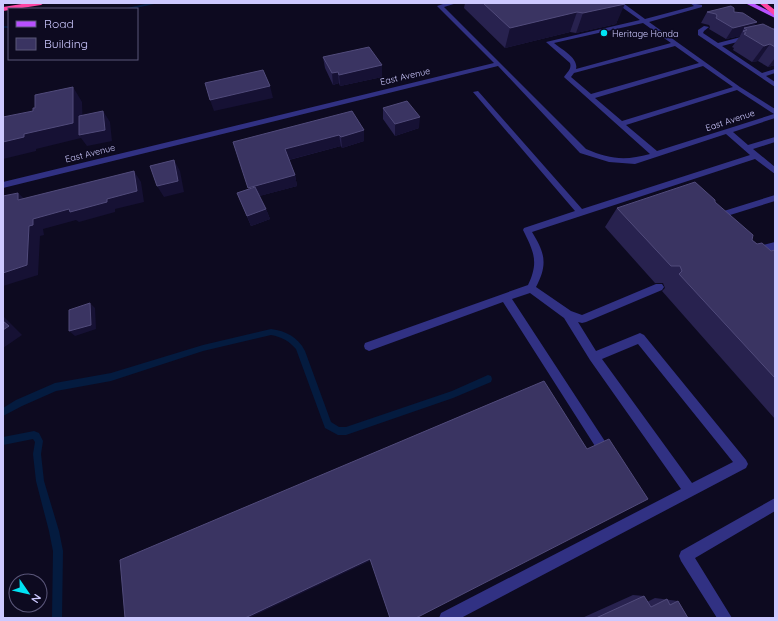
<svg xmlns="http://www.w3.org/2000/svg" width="778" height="621" viewBox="0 0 778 621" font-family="Quicksand,sans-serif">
	<rect width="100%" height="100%" fill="#0d0a20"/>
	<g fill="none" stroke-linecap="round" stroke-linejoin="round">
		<path fill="#041b3f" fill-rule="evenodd" d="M150,3h9l-28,6h-9z
			M3,26h6v2h-6z
			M271,329c15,2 27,8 34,22l26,71 8,5h7l106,-36 36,-16 3,1 1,3 -1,3 -38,16 -107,37h-8l-13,-7 -29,-79c-7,-8 -14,-12 -25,-14l-68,16 -92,30 -55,10 -34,15 -19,10v-8l13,-8 39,-17 56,-10 92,-28z
			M34,431l5,2 4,8 -2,13 3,27 15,50 4,20 -1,67h-10l1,-67 -4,-20 -13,-50 -3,-27 2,-12 -2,-3 -30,6v-8z"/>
		<path fill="#313183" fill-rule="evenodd" d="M446,3h11l-13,4 142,142c23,10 39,12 64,5l-85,-76 -1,-1c3,-5 8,-8 6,-14l-24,-21 94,-22 -24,-17h7l22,16 49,-13 -4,-3 12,2v2l-53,15 91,65 35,22v9l-42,14 15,13 27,-8v5l-22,7 22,18v7l-20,-15 -223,73c13,21 16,32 4,55l35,24 11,4 74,-31h6l2,3 -2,3 -76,32 -4,1 -4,-1 18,29 44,-18 4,2 102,125 2,4 -2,4 -285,150h-22l2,-5 240,-124 -91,-129 -26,-42 -34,-25 -18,6 98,150 2,4 -2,4 -4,2 -4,-2 -99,-155 -134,49 -4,-2 -1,-3 1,-3 163,-58c11,-23 6,-33 -5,-55l1,-2 51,-17 -102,-119 5,-1 104,118 168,-54 -24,-21 -91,30 -26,-2 -29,-9 -82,-87 -495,122v-6l491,-119 -57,-57zM643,23l28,20 -95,26c3,-11 -15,-20 -22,-26zM675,46l24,17 -108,31 -20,-17 3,-4zM703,66l30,21 -111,34 -27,-23zM737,90l37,24 -117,37 -31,-26zM638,344l95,118 -41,21 -90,-124z
			M704,26l5,1 -5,4 -1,2 15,10 57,-15v4l-53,14 40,27 13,-4v4l-9,3 9,6v5l-77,-52v-5z
			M775,195v6l-61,19 -4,-3 1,-2z
			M775,242v8l-21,5 -5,-4 2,-3z
			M775,498v13l-80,47 37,60h-15l-36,-57 -2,-5 2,-5z"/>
		<path fill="#b850ff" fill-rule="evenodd" d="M745,3h8l22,11v4z"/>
		<path fill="#ff44a4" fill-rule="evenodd" d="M28,3h16l-3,2 -38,6v-4z
			M759,3h7l9,7v6z"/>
	</g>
	<path fill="#28224f" d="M465,3h159l-8,21 -40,9 -6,-1 -65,16 -41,-40z
		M707,12h27l20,14 21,4v35l-7,2 -10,-6 -6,1 -19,-12 1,-2 -2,-1 8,-11 -14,3 -17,-10 1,-2 -1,-2 -8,-2z
		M323,57l59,8v12l-42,9 -1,-3 -6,2 -8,-17z
		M383,108l36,20 -24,8 -12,-17z
		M352,111l12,30 -22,7 -1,-2 -52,14 6,15 2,11 -38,10 7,13 4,10 -19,7 -14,-33 12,-4 -1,-1z
		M715,202l37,38 5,4 14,7 4,-1v169l-113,-128 3,-3 -2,-5h-8l-50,-56 12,-19z
		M633,595l11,1 3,6 8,-4 23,3 10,17h-106z"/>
	<path fill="#161134" d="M625,4l-9,20 -40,9 7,-20z
		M577,12l-7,20 -65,16 5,-20z
		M757,22l-8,11 -2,-3 -3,-2 -4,8 -14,3 7,-11z
		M770,44l-12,17 -6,1 12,-16z
		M775,58v7l-7,2z
		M382,65v12l-42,9 -1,-11z
		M338,72l1,11 -6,2 -1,-12z
		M270,86l3,12 -59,13 -4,-11z
		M73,87l9,15 1,32 20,-23 7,11 2,19 -25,5 -6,-8 -45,11v2l-33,8v-17l21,-8z
		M420,117l-1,11 -24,8v-12z
		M364,130v11l-22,7 -1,-11z
		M339,135l2,11 -53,14 -3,-11z
		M174,160l6,11 4,21 -20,5 -7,-11z
		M134,171l7,11 3,20 -29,7v3l-36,10 -3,-2 -33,9 1,6 -4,1 -2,39 -35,11v-13l30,-54 74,-20z
		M295,175l2,11 -45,12 -4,-10z
		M18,193l11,10 -11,-3z
		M266,209l4,10 -19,7 -4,-10z
		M90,303l5,5 1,21 -21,7 -6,-5z
		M3,316l19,19 -19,13z
		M370,559l2,1 -123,58h-4z"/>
	<path fill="#3a3462" stroke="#514b7b" d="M483,3h141l1,1 -42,9 -6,-1 -67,16z
		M731,6l3,2v4l9,1 14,9 -24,6 -17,-10 1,-2 -1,-2 -9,-2z
		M763,24l12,6v17l-5,-3 -6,2 -20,-12 2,-1 -3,-2 4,-1 -3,-2z
		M369,47l13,18 -43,10 -1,-3 -6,1 -9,-16z
		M263,70l7,16 -60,14 -5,-17z
		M73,87v36l-49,11v3l-21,5v-25l30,-6v-3h2v-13z
		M407,101l13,16 -25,7 -12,-16z
		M103,111l2,19 -26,5v-19z
		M352,111l12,19 -23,7 -2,-2 -54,14 10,26 -47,13 -15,-46z
		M174,160l4,21 -21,5 -7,-20z
		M134,171l3,20 -30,8v3l-37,10 -1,-3 -36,10v6l-4,1 -2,39 -24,8v-77l15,-3v7z
		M695,182l20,18v2l38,33 -1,5 5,4 5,-1 9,8 4,-1v128l-96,-104 3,-3 -2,-5h-9l-54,-58z
		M255,187l11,22 -19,7 -10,-23z
		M90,303l1,22 -22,6v-21z
		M3,321l6,5 -6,4z
		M544,381l43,68 22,-10 39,60 -232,119h-26l-20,-59 -125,59h-120l-5,-58z
		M644,596l7,11 16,-8 3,6 8,-4 10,17h-92z"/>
	<circle fill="#00e3f4" stroke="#0d0a20" stroke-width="1.5" cx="604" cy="33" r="4"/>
	<g text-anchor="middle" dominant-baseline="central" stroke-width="3" stroke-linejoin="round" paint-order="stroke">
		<g font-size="9" fill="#cdc9ff" stroke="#0d0a20" text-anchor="start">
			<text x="612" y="33">Heritage Honda</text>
		</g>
		<g font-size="9" fill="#cdc9ff" stroke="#0d0a20">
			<text transform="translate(405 76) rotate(-13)">East Avenue</text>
			<text transform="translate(730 120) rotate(-18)">East Avenue</text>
			<text transform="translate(90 153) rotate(-14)">East Avenue</text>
		</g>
	</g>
	<rect width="778" height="621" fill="none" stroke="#cdc9ff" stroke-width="8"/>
	<rect x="8" y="8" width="130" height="52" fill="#0d0a20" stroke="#5a5679"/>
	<rect x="16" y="21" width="20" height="6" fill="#b850ff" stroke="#5a5679"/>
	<text x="44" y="28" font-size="12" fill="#cdc9ff">Road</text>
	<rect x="16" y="38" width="20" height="12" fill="#3a3462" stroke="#5a5679"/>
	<text x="44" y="48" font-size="12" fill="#cdc9ff">Building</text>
	<g transform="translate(28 593) rotate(124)"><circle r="19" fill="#0d0a20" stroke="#5a5679"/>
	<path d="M0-3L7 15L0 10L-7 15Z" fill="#00e3f4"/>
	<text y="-6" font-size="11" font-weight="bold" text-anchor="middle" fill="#cdc9ff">N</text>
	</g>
</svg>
